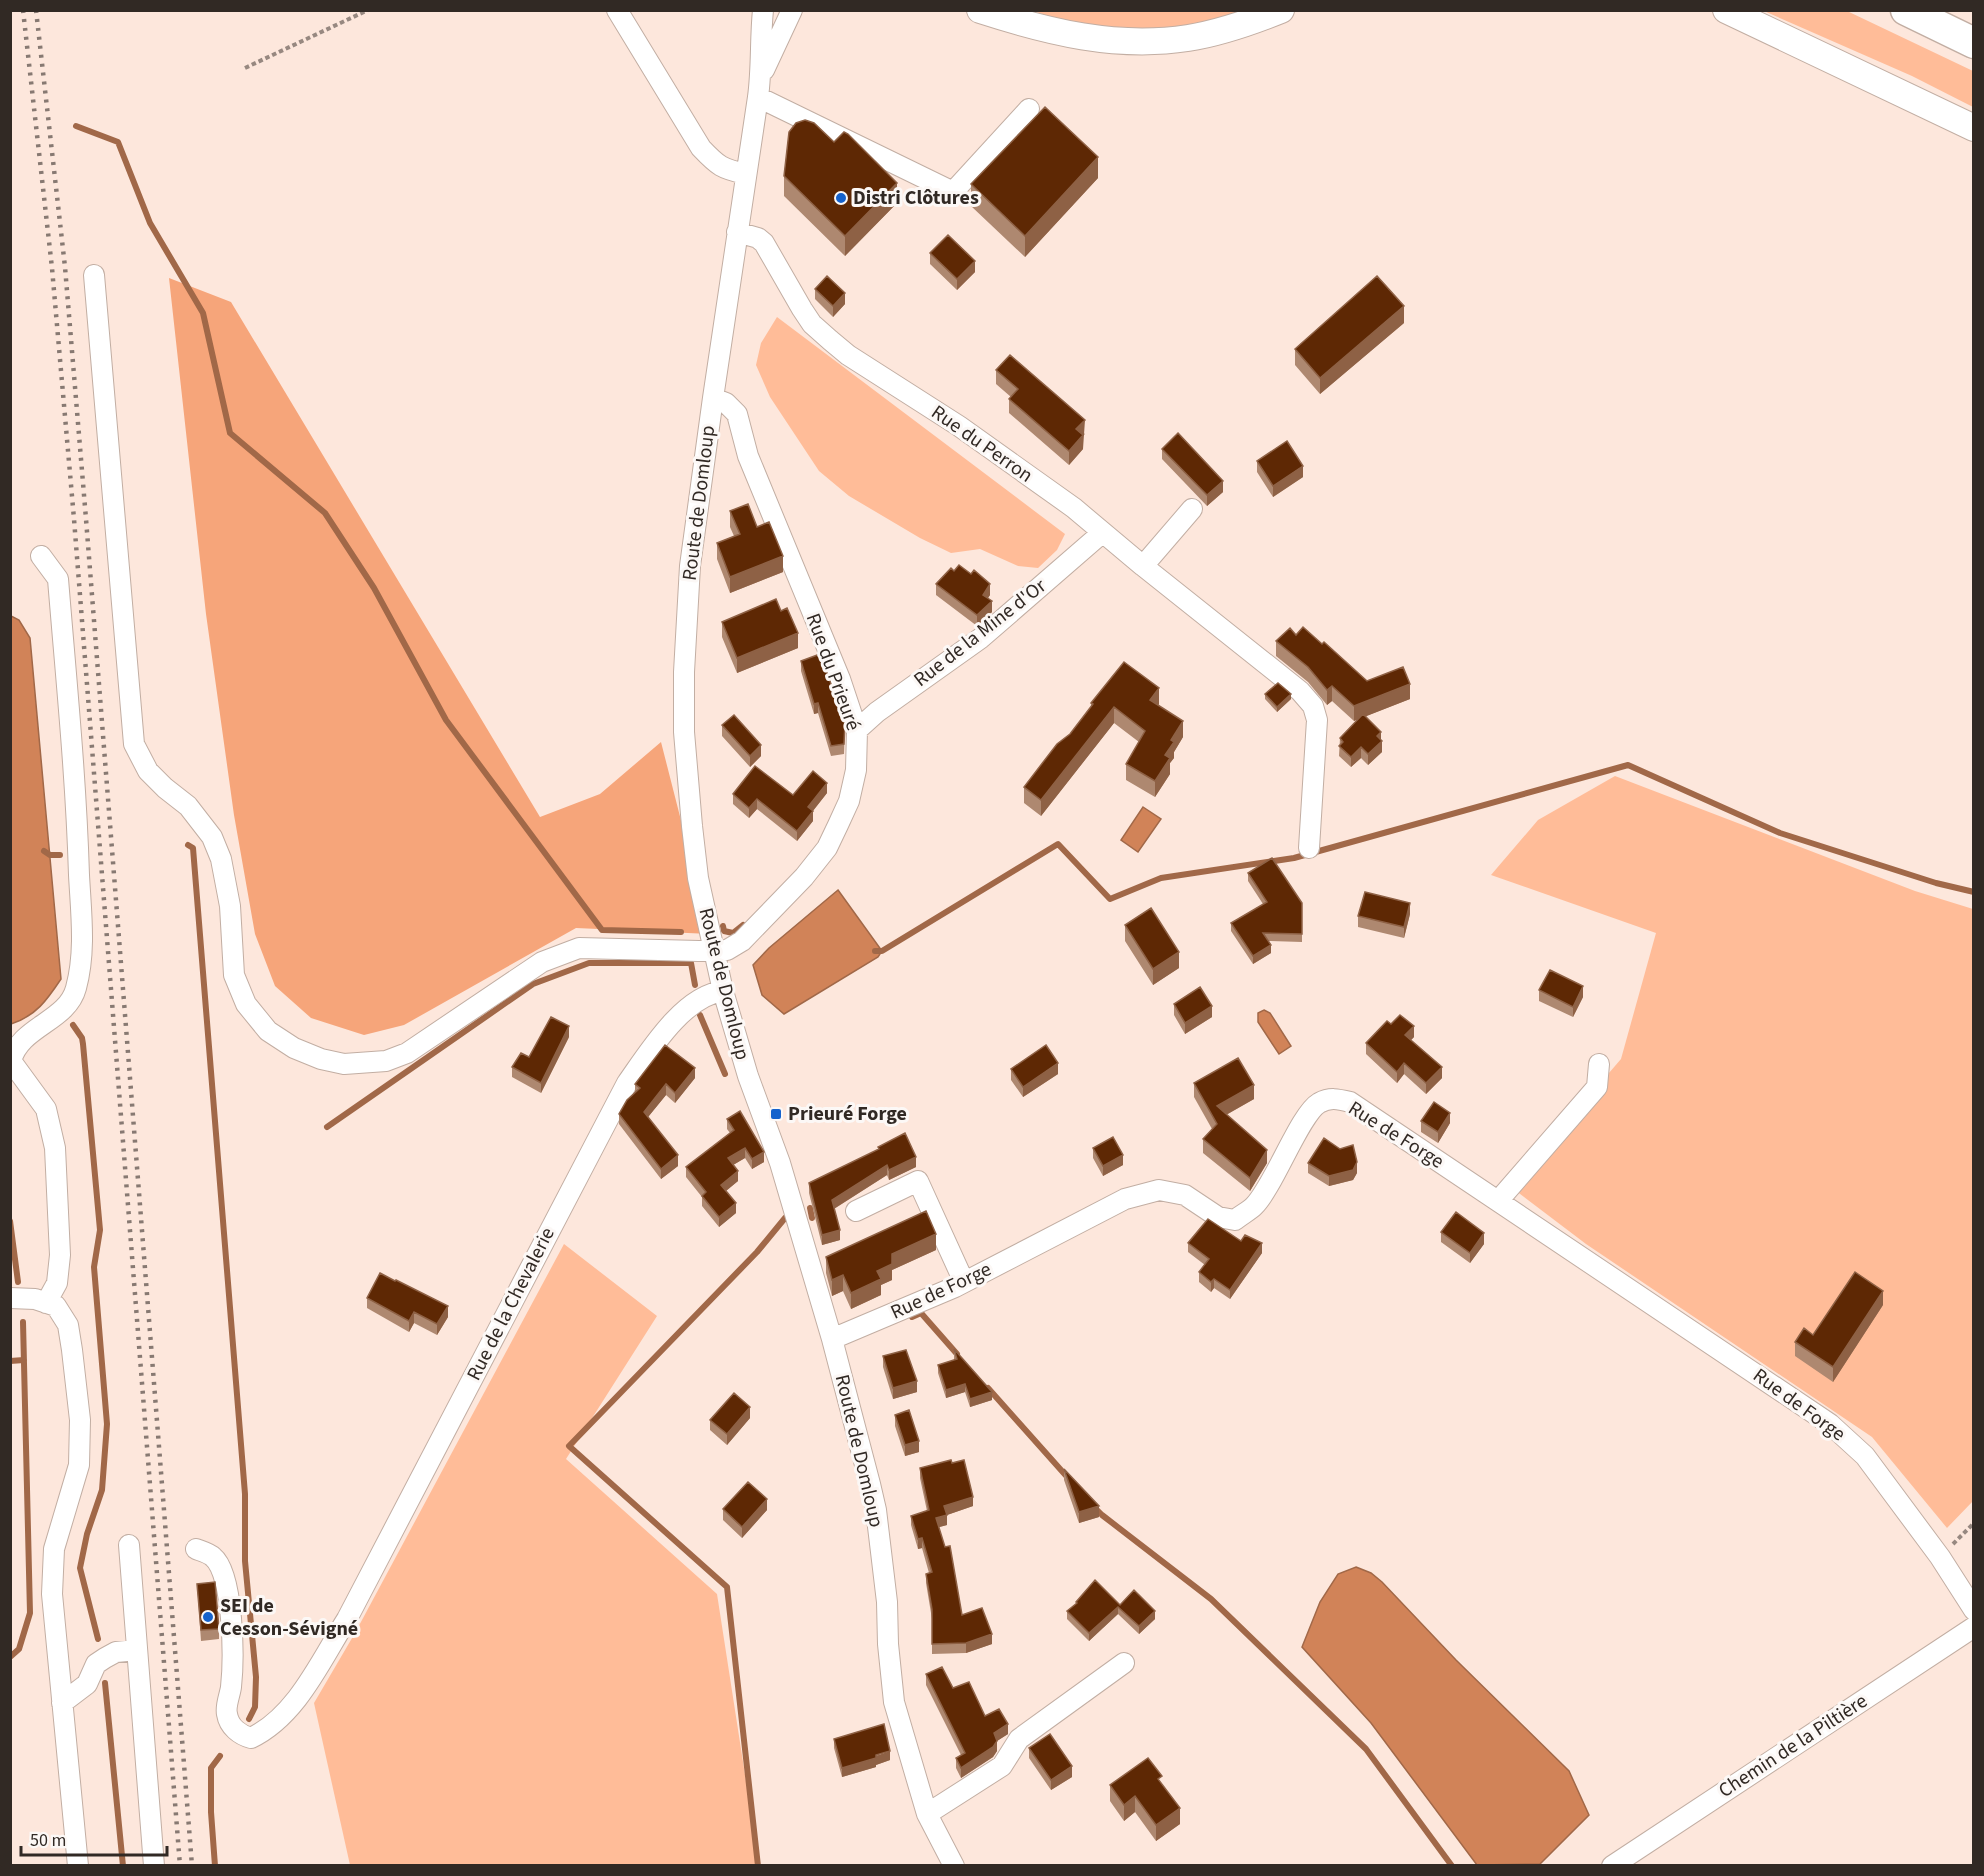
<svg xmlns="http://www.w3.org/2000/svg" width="1984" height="1876" viewBox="0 0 1984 1876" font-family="'Source Sans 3',sans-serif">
	<rect width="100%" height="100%" fill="#fde7dc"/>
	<path fill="#ffbc98" d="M1034,11h210c-65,23 -145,26 -210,0z
		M1764,11h83l126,60v36l-61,-31z
		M777,317l288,217 -8,16 -19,18 -20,-2 -38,-17 -29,4 -31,-15 -71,-42 -30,-25 -49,-74 -14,-32 5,-22z
		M1615,776l300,115 58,18 1,591 -27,28 -75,-91 -286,-193 -75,-57 110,-128 35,-126 -165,-58 47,-55z
		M564,1244l93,72 -91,143 151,135 42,271h-409l-36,-162 41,-70z"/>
	<path fill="#f6a57a" d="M169,278l62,24 309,515 60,-23 61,-52 49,192 -134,-6 -172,97 -40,10 -53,-17 -36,-32 -20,-52 -21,-119 -28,-201z"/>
	<path fill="#d18358" stroke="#a16848" stroke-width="1.5" d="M11,616l8,4 11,18 31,341c-14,21 -25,37 -50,45z
		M1143,807l18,12 -23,33 -17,-12z
		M838,890l44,61 -4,6 -94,57 -22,-19 -9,-30 16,-17z
		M1264,1010l6,3 21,33 -12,8 -21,-32v-9z
		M1356,1567l15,6 11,9 74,78 113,111 20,44 -49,49 -63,1 -106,-142 -69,-76 18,-45 18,-28z"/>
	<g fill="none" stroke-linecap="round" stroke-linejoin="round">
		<path stroke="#a16848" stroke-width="6" d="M76,126l42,16 32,81 53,90 27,120 95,80 49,75 72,132 156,210 79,2
			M188,845l5,3 52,646v67l11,116 -1,30 -6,12
			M44,851l6,4h10
			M723,926l1,5 9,2 10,-8
			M875,951h7l176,-107 52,55 51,-21 133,-20 334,-93 152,68 156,50 38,9
			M700,1015l25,59
			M73,1025l9,13 1,6 17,186 -6,37 13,157 -5,66 -15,44 -7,34 18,71
			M327,1127l206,-143 56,-21h102l4,22
			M810,1208l2,10
			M10,1221l8,61
			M912,1317l9,-4 36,41
			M10,1361l14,-1
			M988,1388l81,91
			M1094,1507l8,8 109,84 155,150 86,117
			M10,1657l9,-8 11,-36 -7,-291
			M105,1683l18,183
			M215,1866l-4,-54v-44l9,-12
			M758,1866l-31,-279 -158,-141 188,-194 28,-34"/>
		<g stroke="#c2aea3" stroke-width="22">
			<path id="minor" d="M617,10l84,138c17,18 21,21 45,26
				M763,10c-3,29 -1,58 -5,87l-45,301 -23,168 -6,106v60l8,94 6,52 25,113 25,85 32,87 52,176 38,145 6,26 11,92 1,42 6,58 33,112 27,52
				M764,70l28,-60
				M758,97l195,95 76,-83
				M737,232l21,6 6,5 38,66 10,15 18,16 18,15 111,71 115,82 69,58 157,125 13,15 4,14 -8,128
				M94,275l40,469 14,27 17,17 23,18 24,31 9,22 9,47 4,69 12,29 22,27 26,17 27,11 23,5 42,-3 21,-8 135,-91 37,-14 120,3 28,-1 15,-9 62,-64 23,-29 11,-23 11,-24 7,-31 1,-40 -17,-51 -92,-223 -11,-42 -11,-11 -13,-5
				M41,556l17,23c8,99 18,197 21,296 2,38 7,76 -3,113 -9,34 -56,38 -65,73l35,48 9,39 5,107 -3,28 -11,20
				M1143,566l49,-57
				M857,730l20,-18 104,-74 121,-105
				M1498,1201l99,-114 2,-23
				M856,1211l62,-30 46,101
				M10,1298l25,1 21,7 12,19 4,25 8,70 -1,45 -25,84 -2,45 26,272
				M832,1339l123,-52 170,-88 34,-9 26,5 33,22 17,3c6,-5 14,-9 19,-14 20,-20 46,-92 65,-103 11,-6 19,-4 31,-1l480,322 35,32 75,101 34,53
				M129,1545l25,321
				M196,1549c5,2 13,4 17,8 21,17 21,103 18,130 -1,8 -6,19 -4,27 2,13 13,21 24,24 46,-22 70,-78 96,-119l280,-536c22,-31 56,-87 96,-92
				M62,1703l25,-19 9,-20 9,-6 11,-6 21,-2
				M927,1814l75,-48 17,-27 105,-76
				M1612,1866l362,-239"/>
		</g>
		<g stroke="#c2aea3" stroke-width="28">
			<path id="major" d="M980,10c68,22 136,39 208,28 32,-5 63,-16 93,-28
				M1726,10l248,118"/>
		</g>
		<g stroke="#c2aea3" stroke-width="33">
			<path id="highway" d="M1906,10l68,33"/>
		</g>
		<path stroke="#978880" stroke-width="4" stroke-dasharray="4.5 3" stroke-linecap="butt" d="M245,68l123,-58
			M1953,1544l21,-21"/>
		<use href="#minor" stroke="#fff" stroke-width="20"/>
		<use href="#major" stroke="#fff" stroke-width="26"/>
		<use href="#highway" stroke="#fff" stroke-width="30"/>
		<path stroke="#877972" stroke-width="4.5" stroke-dasharray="3 6" stroke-linecap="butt" d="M23,10l29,258 22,251 106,1347
			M36,10l29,257 21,252 106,1347"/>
	</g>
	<path fill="#ae8870" d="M784,176l113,27 -52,53 -61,-60z
		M1098,178l-73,79 -54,-51v-22z
		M930,253l45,19 -18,18 -27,-26z
		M815,289l30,15 -12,13 -18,-18z
		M1404,323l-84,71 -25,-29v-16z
		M996,370l89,64 -2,2v13l-14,16 -60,-52v-14l2,-2 -15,-13z
		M1162,449l61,43 -16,14 -45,-47z
		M1257,461l46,16 -30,20 -16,-25z
		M730,511l27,16 26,45 -53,21 -13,-34v-16l17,-7 -4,-9z
		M954,571l36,24 -2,3 4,14 -15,14 -41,-31v-11z
		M722,622l76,26 -61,25 -15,-36z
		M1296,635l26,9 45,37 43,18 -44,17 15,24 1,12 -14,13 -7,-7 -10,9 -12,-11 1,-18 18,-19 -4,2 -22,-20 -5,4 -19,-23 -32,-26v-15z
		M801,661l44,61 -1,32 -13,2 -13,-43 -4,1 -13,-43z
		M1265,694l26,5 -14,13 -12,-13z
		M1091,703l68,1 -1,1 25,32 -9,15v6l-4,5v11l-15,23 -29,-17v-16l13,-22 -25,-19 -73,93 -17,-13v-16l46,-53 21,-27z
		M722,725l39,31 -11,11 -28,-31z
		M827,793l-14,18v10l-16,20 -40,-32 -8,9 -16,-14v-10l60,1z
		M1248,873l54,30v39l-34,-1 3,12 -18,11 -22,-33v-8l32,-19 -15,-23z
		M1410,914l-6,24 -46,-11v-11z
		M1125,925l54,43 -26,17 -28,-44z
		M1539,990l44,7 -10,20 -34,-16z
		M1174,1004l38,13 -27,17 -11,-19z
		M1391,1024l23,13 -3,3 31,38 -16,16 -22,-20 -7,9 -31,-29v-11z
		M569,1037l-28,56 -29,-16v-10l17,-10z
		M1011,1069l47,5 -35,23 -12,-17z
		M695,1078l-20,25 -9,-8 -18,22 30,49 -17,13 -42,-55v-10l16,-22v-8z
		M1194,1083l60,16 -28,16 41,48 -17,28 -47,-38v-14l9,-10 -18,-32z
		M727,1119l37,43 -12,7 -7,-11 -12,7 5,16 -12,10 10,22 -17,14 -17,-21v-9l-16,-20v-10l44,-34 -3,-4z
		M1421,1121l29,2 -12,20 -17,-11z
		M878,1147l38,20 -27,13 -2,-5 -53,34 6,31 -18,5 -13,-52v-10l69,-33z
		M1093,1148l30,17 -20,11 -10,-18z
		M1308,1163l49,10 -4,7 -24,6 -21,-13z
		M1441,1232l43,12 -14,19 -29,-21z
		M1241,1241l21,12 -32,46 -16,-11 -3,4 -12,-10v-10l6,-7 -17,-13v-9z
		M936,1250l-44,20v10l-11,5v10l-30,14 -8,-18 -11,5 -6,-23v-16z
		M395,1281l53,36 -11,18 -23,-12 -5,9 -42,-24v-10z
		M1883,1305l-50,77 -38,-26v-14z
		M954,1349l38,51 -22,7 -5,-15 -19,6 -8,-25v-8l16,-5z
		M883,1356l34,36 -24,7 -10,-32z
		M895,1415l24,37 -14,4 -10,-30z
		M750,1418l-23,27 -17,-15v-10z
		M920,1468l53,38 -26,9v10l-8,2 23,88 30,29 -26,9 -34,1v-35l-6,-36v-9l3,-1 -7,-25 -4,1 -7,-24v-9l16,-5 -7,-33z
		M1064,1469l35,48 -20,6 -15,-43z
		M723,1509l44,1 -25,28 -19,-18z
		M197,1584l22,45v10l-18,2z
		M1076,1602l44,3 35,14 -16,15 -21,-20 -29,27 -22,-22v-8l9,-7z
		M926,1674l27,14 55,46 -11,7v10l-4,6 -32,21 -5,-10v-10l5,-3 -35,-70z
		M834,1739l56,21 -14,5v2l-34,10 -8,-29z
		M1029,1748l43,29 -21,13 -22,-32z
		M1110,1785h52l18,39 -24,17 -21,-29 -11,9 -14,-20z"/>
	<path fill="#8e6145" d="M1098,157v21l-73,79v-21z
		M897,183v20l-52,53v-20z
		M975,261v11l-18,18v-11z
		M845,293v11l-12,13v-11z
		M1404,306v17l-84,71v-16z
		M1085,420l-2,29 -14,16v-14l7,-22z
		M1303,466v11l-30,20v-11z
		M1223,481v11l-16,14v-11z
		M783,556v16l-53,21v-16z
		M990,584v11l-7,10v-10z
		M992,601v11l-15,14v-11z
		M798,633v15l-61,25v-15z
		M1410,684v15l-56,22v-15z
		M1332,686v15l-5,4v-15z
		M1159,688v16l-9,12v-16z
		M1291,694v5l-14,13v-5z
		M818,703v10l-4,1v-10z
		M1114,707v16l-73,93v-16z
		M1183,721v16l-9,15v6l-4,5v11l-15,23v-16l16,-41z
		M1381,732v10l1,-1v11l-14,13v-11l9,-18z
		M761,745v11l-11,11v-11z
		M1361,747v11l-10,9v-10z
		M827,783v10l-19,24v-10z
		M757,799v10l-8,9v-10z
		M813,811v10l-16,20v-10z
		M1410,903v11l-6,24v-11z
		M1271,945v8l-18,11v-8z
		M1179,952v16l-26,17v-16z
		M1583,986v11l-10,20v-10z
		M1212,1006v11l-27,17v-11z
		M569,1026v11l-28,56v-10z
		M1414,1026v11l-9,9v-11z
		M1058,1063v11l-35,23v-10z
		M1404,1063v11l-7,9v-11z
		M1442,1067v11l-16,16v-11z
		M695,1068v10l-20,25v-10z
		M666,1084v11l-22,27v-10z
		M1254,1085v14l-37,21v-14z
		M1450,1113v10l-12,20v-11z
		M745,1148v10l-17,10v-10z
		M1267,1150v13l-17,28v-13z
		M764,1152v10l-12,7v-10z
		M678,1155v11l-17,13v-10z
		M1123,1155v10l-20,11v-10z
		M916,1157v10l-27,13v-10z
		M1357,1162v11l-4,7 -24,6v-10z
		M887,1165v10l-55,35v-10z
		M738,1171v10l-17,14v-10z
		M736,1203v10l-17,14v-10z
		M840,1230v10l-18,5v-10z
		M1484,1233v11l-14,19v-10z
		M936,1234v16l-44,20v10l-11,5v10l-30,14v-16l41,-39z
		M1262,1243v10l-32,46v-9z
		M843,1275v16l-11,5v-16z
		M1214,1279v9l-3,4v-10z
		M1883,1291v14l-50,77v-15z
		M448,1306v11l-11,18v-11z
		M414,1312v11l-5,9v-11z
		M917,1381v11l-24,7v-11z
		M965,1384v8l-19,6v-8z
		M992,1392v8l-22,7v-8z
		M750,1407v11l-23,27v-11z
		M919,1441v11l-14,4v-11z
		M973,1497v9l-26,9v10l-11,3v-10l8,-12z
		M767,1499v11l-25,28v-11z
		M1099,1506v11l-20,6v-11z
		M922,1538v10l-4,1v-10z
		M1118,1607v7l-29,27v-8z
		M1155,1611v8l-16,15v-8z
		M992,1634v10l-26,9v-10z
		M1008,1724v10l-11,7v10l-4,6 -32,21v-10l33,-35z
		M890,1751v9l-14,5v2l-34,10v-9z
		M1072,1766v11l-21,13v-10z
		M1135,1796v16l-11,9v-16z
		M1180,1808v16l-24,17v-16z"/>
	<path fill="#5e2804" stroke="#8e6145" stroke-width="1.5" d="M1045,107l53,50 -73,79 -54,-52z
		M805,120l9,3 20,19 10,-10 4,2 49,49 -52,53 -61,-60 5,-44 7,-9z
		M948,235l27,26 -18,18 -27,-26z
		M827,276l18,17 -12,13 -18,-17z
		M1377,276l27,30 -84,72 -25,-29z
		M1010,355l75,65 -9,9 7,6 -14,16 -60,-52 9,-10 -22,-19z
		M1178,433l45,48 -16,14 -45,-46z
		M1287,441l16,25 -30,20 -16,-25z
		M748,504l9,23 12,-5 14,34 -53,21 -13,-34 23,-9 -10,-23z
		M959,565l12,9 3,-4 16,14 -7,11 9,6 -15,14 -41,-31 15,-16 3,3z
		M776,599l5,12 6,-3 11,25 -61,25 -15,-36z
		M1303,627l19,17 2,-2 43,39 36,-14 7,17 -56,22 -22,-20 -5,4 -19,-23 -32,-26 14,-13 6,7z
		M820,654l25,68 -1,22 -13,2 -13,-43 -4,1 -13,-43z
		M1124,662l35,26 -9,12 33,21 -12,19 3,2 -9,13 5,3 -15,23 -29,-17 19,-33 -31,-24 -73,93 -17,-13 33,-43 13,-10 23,-30 -2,-1z
		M1278,683l13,11 -14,13 -12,-13z
		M1363,714l18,18 -4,4 5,5 -14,13 -7,-7 -10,10 -12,-11 4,-4 -3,-4z
		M734,715l27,30 -11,11 -28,-31z
		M755,766l38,29 20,-24 14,12 -19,24 5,4 -16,20 -40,-32 -8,9 -16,-14z
		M1272,858l30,45v31l-39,-1 8,12 -18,11 -22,-33 36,-21 -19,-29z
		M1365,892l45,11 -6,24 -46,-11z
		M1151,908l28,44 -26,17 -28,-44z
		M1550,970l33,16 -10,21 -34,-17z
		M1200,987l12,19 -27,17 -11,-19z
		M1400,1015l14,11 -9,9 37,32 -16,16 -22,-20 -7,9 -31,-29 21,-22 4,3z
		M551,1017l18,9 -28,57 -29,-16 9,-14 8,4z
		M665,1045l30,23 -20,25 -9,-9 -22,28 34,43 -17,14 -42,-55 8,-14 13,-12 -5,-4z
		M1046,1045l12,18 -35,24 -12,-18z
		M1238,1058l16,27 -37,21 50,44 -17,28 -47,-39 14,-15 -23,-41z
		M1434,1102l16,11 -12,19 -17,-11z
		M740,1111l24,41 -12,7 -7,-11 -17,10 10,13 -17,14 15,18 -17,14 -17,-21 4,-4 -20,-25 48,-37 -7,-11z
		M905,1133l11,24 -27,13 -2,-5 -55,35 8,30 -18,5 -13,-52 70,-34 -1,-2z
		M1113,1137l10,18 -20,11 -10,-18z
		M1324,1138l16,11 13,-4 4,17 -4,8 -24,6 -21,-13z
		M926,1211l10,23 -44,20v10l-15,7 4,8 -30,14 -8,-18 -11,5 -6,-23z
		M1456,1212l28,21 -14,20 -29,-21z
		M1208,1219l33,22 4,-6 17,8 -32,47 -16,-11 -3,3 -12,-10 10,-13 -21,-16z
		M1855,1272l28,19 -50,76 -38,-25 9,-14 9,7z
		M380,1273l15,8 1,-1 52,26 -11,18 -23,-12 -5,9 -42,-23z
		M954,1349l38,43 -22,7 -5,-15 -19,6 -8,-25 19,-6z
		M906,1350l11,31 -24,7 -10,-32z
		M734,1393l16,14 -23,27 -17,-14z
		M909,1410l10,31 -14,4 -10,-30z
		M951,1460l1,3 12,-3 9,37 -29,9 3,9 -11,3 9,29 5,-1 12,69 20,-7 10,26 -26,9 -34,1v-35l-6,-35 6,-2 -10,-34 -4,1 -7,-23 18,-6 -9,-42z
		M1064,1469l35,37 -20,6z
		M748,1482l19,17 -25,28 -19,-18z
		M1095,1580l25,25 14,-15 21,21 -16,15 -21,-19 -29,26 -22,-22 10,-8 -1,-1z
		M215,1582l4,47 -18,1 -4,-46z
		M942,1667l11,21 16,-6 16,34 14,-7 9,15 -14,9 3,8 -4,6 -32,21 -5,-10 9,-5 -39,-79z
		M884,1724l6,27 -14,4v3l-34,10 -8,-29z
		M1050,1734l22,32 -21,14 -22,-32z
		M1148,1758l14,18 -4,3 22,29 -24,17 -21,-29 -11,9 -14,-20z"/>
	<g fill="#1562cc" stroke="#fcf8f6" stroke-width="2">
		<circle cx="841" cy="198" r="6"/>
		<rect x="770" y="1108" width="12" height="12" rx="3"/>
		<circle cx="208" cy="1617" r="6"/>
	</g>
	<g text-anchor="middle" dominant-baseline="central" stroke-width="6" stroke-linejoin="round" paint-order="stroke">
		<g font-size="20" font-weight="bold" fill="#312924" stroke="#fcf8f6" text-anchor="start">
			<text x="853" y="198">Distri Clôtures</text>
			<text x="788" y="1114">Prieuré Forge</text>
			<text x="220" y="1606">SEI de<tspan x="220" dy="23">Cesson-Sévigné</tspan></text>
		</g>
		<g font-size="20" fill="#312924" stroke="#fcf8f6">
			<text transform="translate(982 444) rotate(35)">Rue du Perron</text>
			<text transform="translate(699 503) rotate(-83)">Route de Domloup</text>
			<text transform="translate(980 633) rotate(-38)">Rue de la Mine d'Or</text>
			<text transform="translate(833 672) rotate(70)">Rue du Prieuré</text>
			<text transform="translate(724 984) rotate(76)">Route de Domloup</text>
			<text transform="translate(1396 1135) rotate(32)">Rue de Forge</text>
			<text transform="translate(941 1291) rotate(-25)">Rue de Forge</text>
			<text transform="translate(511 1304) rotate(-63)">Rue de la Chevalerie</text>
			<text transform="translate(1799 1405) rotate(36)">Rue de Forge</text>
			<text transform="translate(859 1451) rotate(77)">Route de Domloup</text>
			<text transform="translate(1793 1746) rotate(-33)">Chemin de la Piltière</text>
		</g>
	</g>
	<rect width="1984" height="1876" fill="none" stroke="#312924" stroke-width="24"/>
	<path d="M21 1846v9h146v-9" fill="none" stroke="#312924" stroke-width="3"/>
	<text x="30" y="1846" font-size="18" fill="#312924" stroke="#fcf8f6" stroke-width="4.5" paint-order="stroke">50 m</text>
</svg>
